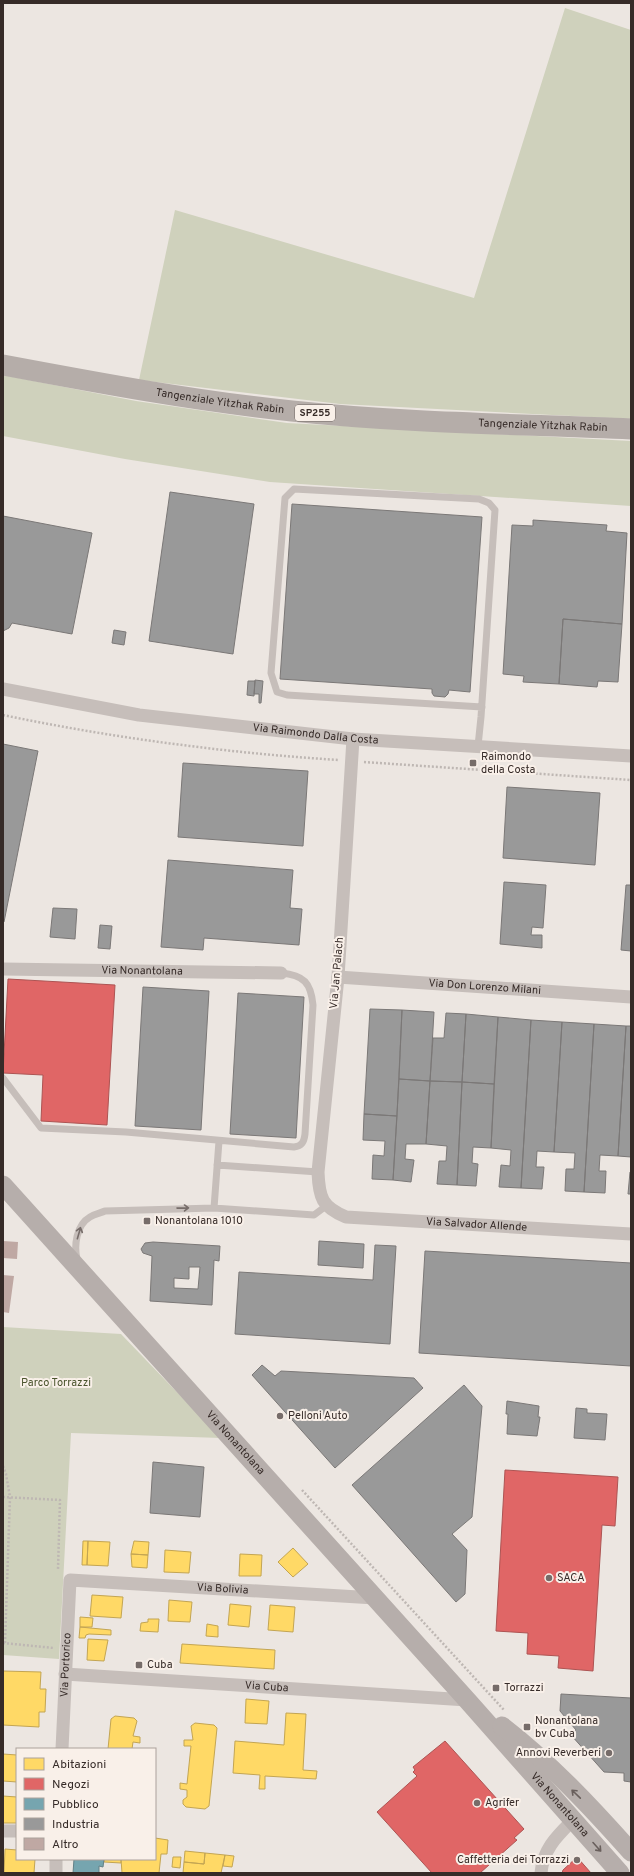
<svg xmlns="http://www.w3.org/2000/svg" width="634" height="1876" viewBox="0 0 634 1876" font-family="Overpass,sans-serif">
	<rect width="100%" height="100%" fill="#ece6e1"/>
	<path fill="#cfd1bc" d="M565,8l66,22v389l-291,-15 -201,-24 36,-170 299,88z
		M3,375l133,26 151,22 344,18v65l-361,-24 -145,-23 -122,-23z
		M3,1327l118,7 100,104 -150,-5 -12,226 -56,-4z"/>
	<path fill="#ffd966" stroke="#c3a553" d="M83,1541h5l-1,24h-5z
		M88,1541l22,1 -2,24 -21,-1z
		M134,1541l15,1 -1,13 -17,-1z
		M293,1548l15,16 -15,13 -15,-15z
		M165,1550l26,2 -2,21 -25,-1z
		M131,1554l17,1 -1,13 -15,-1z
		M240,1554l22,1 -1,21h-22z
		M92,1595l31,2 -2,21 -31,-2z
		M169,1600l23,2 -2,20 -22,-1z
		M230,1604l21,2 -2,21 -21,-2z
		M270,1605l25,2 -2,25 -25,-2z
		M80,1617l13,1 -1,9h-12z
		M148,1619h11l-1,13 -18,-1 1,-8 7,-1z
		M207,1624l11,2v11l-12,-1z
		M80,1627l31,3v5l-22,-1 -3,1 -1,3h-6z
		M88,1639l20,1 -4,21 -17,-1z
		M182,1644l93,6 -1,19 -94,-6z
		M3,1671l38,1 -1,17h6l-1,23h-6v15l-36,-2z
		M246,1699l23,2 -2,23 -22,-1z
		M286,1713l20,1 -3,56 14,1 -1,8 -51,-3v13h-6l1,-14 -27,-2 2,-32 49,4z
		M115,1716l19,2 3,3 -4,15 7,1v6l-7,-1 -1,7h-24l3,-30z
		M195,1723l19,2 3,3 -8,78 -4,3 -19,-2 -3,-3v-4l4,-3v-7l-7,-1v-6l7,1 4,-38h-7v-6h9l-2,-14z
		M3,1754l14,1v27l-14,-1z
		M3,1796l14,1v26h-14z
		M155,1838l13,2 -1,14h-6l-2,19h-37l-1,-14h34z
		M5,1849l12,1v9h18l-1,14h-30z
		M185,1851l20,2 -1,11 -20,-2z
		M205,1853l20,2 -4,18h-38l1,-11 20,2z
		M225,1855l9,1 -2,11 -9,-1z
		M173,1857h8l-1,11 -8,-1z
		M104,1859h17v4l-17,-1z"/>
	<path fill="#e06666" stroke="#ad5453" d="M8,979l107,6 -8,140 -66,-4 2,-46 -40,-2z
		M505,1470l113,7 -3,49 -13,-1 -9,146 -35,-3 1,-12 -32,-2 1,-21 -32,-2z
		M445,1741l79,88 -10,9 3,2 -37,33h-48l-55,-61 40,-36 -4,-4 2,-2 -2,-3z
		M577,1857l14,16h-29l1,-3z"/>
	<path fill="#76a5af" stroke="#638086" d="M74,1859h30l-1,8 -4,-1v7h-26z"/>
	<path fill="#999" stroke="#7b7877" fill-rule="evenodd" d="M170,492l84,12 -21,150 -84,-13z
		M292,504l190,13 -12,175 -21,-2 -1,4 -3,3 -11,-1 -2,-3v-4l-152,-10z
		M3,516l89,17 -20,101 -60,-11 -3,5 -6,3z
		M533,520l74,5 -1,6 21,2 -5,91 -59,-5 -4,65 -36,-2 1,-6 -21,-2 9,-149 21,1z
		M563,619l59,5 -4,58 -20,-1 -1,6 -38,-3z
		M114,630l12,2 -2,13 -12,-2z
		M255,680l8,1 -2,22h-2v-9h-5z
		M248,681h7l-1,15 -7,-1z
		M3,744l35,7 -34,171h-1z
		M183,763l125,8 -5,75 -125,-9z
		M507,787l93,6 -5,72 -92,-7z
		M168,860l125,10 -3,38 12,1 -3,36 -95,-7 -1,12 -42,-3z
		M504,882l42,3 -3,43 -11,-1 -1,8h11v13l-42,-4z
		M626,885h5v66l-10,-1z
		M53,908l24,1 -2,30 -25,-2z
		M100,925l12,1 -2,23 -12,-1z
		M143,987l66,4 -8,139 -66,-4z
		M238,993l66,4 -8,141 -66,-4z
		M370,1009l32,1 -5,106 -33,-2z
		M402,1010l32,2 -4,69 -31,-2z
		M446,1013l20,1 -4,68 -32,-1 3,-43h11z
		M466,1014l32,3 -4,67 -32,-2z
		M498,1017l33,3 -10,168 -22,-1 2,-22 9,1 1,-16 -20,-2z
		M531,1020l31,2 -8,130 -17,-1 -1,16h8l-2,22 -21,-1z
		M562,1022l32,2 -10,168 -19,-1 1,-22h8l1,-16 -21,-1z
		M594,1024l32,2 -8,130 -18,-1 -1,16h7l-1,22 -21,-1z
		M626,1026h5v131l-13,-1z
		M399,1079l31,2 -4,63h-20l-1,15 9,1 -3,22 -18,-2z
		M430,1081l32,1 -5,103 -20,-1 2,-23h7l1,-15 -21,-2z
		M462,1082l32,2 -3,64 -18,-1 -1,16 6,1 -2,22 -19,-1z
		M364,1114l33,2 -4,64 -21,-1 1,-24 11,1 1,-15 -22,-1z
		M630,1172h1v22h-3z
		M319,1241l45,3 -1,24 -45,-3z
		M153,1242l67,4 -1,15 -5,-1 -2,45 -62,-4 2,-45 -9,-3 -2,-4 4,-6zM189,1267h11l-2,22 -24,-1v-10l15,1z
		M375,1245l21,1 -6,98 -155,-10 4,-62 134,8z
		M425,1251l206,12v103l-212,-13z
		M262,1365l13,11 6,-5 133,7 9,10 -88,80 -83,-93z
		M464,1385l18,21 -10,111 -20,17 15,16 -2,44 -9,8 -104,-117z
		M507,1401l32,5 -1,11h2l-3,19 -30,-2 1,-20h-2z
		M576,1408l11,1v4l20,1 -2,26 -31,-2z
		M153,1462l51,5 -4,50 -50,-4z
		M561,1694l70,4v84l-7,-1v-8l-20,-1 -33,-37 5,-5 -16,-19z"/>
	<path fill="#bfa8a3" d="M3,1241l15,1 -1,17 -14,-1z
		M3,1275l11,1 -5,37 -6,-1z"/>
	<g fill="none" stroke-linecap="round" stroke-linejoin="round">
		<path stroke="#beb7b3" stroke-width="2.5" stroke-dasharray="2 2" stroke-linecap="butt" d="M3,715c110,23 224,38 336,45
			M364,762l267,18
			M3,1466l3,8 4,23 -5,146
			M302,1490l202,220
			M3,1497l57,3 -2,69
			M3,1643l51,5"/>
		<path stroke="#c6beba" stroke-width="7" d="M478,746l3,-29 14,-207 -6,-7 -10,-4 -185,-10 -9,9 -14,175 6,19 10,3 195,12
			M3,1078l38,50 85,4 168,15c8,-1 10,-5 11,-13l8,-129c-2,-22 -9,-30 -32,-32
			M217,1165l101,7
			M214,1208l5,-67
			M77,1259c-3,-13 -1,-34 13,-42 5,-3 11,-4 15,-6l109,-3 100,7 12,-9"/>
		<g stroke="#c6beba" stroke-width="13">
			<path id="s1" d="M3,689l136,26 214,24 278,17"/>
			<path id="s2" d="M353,739l-15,238 -20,195c1,26 4,35 28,45l285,17"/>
			<path id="s3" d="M3,969l278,4"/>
			<path id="s4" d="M338,977l293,20"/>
			<path id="s5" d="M65,1674l402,26"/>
			<path id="s6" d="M62,1749l8,-169 305,18"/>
			<path d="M3,1831h14"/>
			<path d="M56,1873v-14"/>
			<path d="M541,1873c2,-24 16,-37 32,-53"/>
		</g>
		<g stroke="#b6aeab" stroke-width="19">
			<path id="s7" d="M3,1185l464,515 153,173"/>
			<path d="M502,1726c47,36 90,82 129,126"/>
		</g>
		<path stroke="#b5ada9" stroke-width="21" id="s8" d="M3,365c96,18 192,36 289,46 112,12 226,13 339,18"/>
	</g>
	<defs><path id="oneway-shaft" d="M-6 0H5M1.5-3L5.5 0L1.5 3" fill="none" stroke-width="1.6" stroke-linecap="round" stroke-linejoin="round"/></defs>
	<g stroke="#776d6a">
		<use href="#oneway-shaft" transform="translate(183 1208) rotate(-1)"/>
		<use href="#oneway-shaft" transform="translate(79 1233) rotate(-74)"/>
	</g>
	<g stroke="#695f5c">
		<use href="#oneway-shaft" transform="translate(576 1794) rotate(-136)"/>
		<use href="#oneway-shaft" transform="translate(597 1847) rotate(48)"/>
	</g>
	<g fill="#766c69" stroke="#f9f0e9" stroke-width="1.5">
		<rect x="469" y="759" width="8" height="8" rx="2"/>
		<rect x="143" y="1217" width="8" height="8" rx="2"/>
		<circle cx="280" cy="1416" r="4"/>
		<circle cx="549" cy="1578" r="4"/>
		<rect x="135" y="1661" width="8" height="8" rx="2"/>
		<rect x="492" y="1684" width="8" height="8" rx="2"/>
		<rect x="523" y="1723" width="8" height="8" rx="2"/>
		<circle cx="609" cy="1753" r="4"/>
		<circle cx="477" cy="1803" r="4"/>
		<circle cx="577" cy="1860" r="4"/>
	</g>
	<g text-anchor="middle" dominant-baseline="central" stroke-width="4" stroke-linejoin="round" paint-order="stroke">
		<rect fill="#f9f0e9" stroke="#706662" stroke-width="1" x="295" y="405" width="40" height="16" rx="3"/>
		<g font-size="10" font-weight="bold" fill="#362b28">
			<text x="315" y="413">SP255</text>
		</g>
		<g font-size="11" fill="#362b28" stroke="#f9f0e9">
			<text stroke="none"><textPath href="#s8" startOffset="220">Tangenziale Yitzhak Rabin</textPath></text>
			<text stroke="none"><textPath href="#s8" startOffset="544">Tangenziale Yitzhak Rabin</textPath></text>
			<text stroke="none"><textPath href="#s1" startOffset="316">Via Raimondo Dalla Costa</textPath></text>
			<text stroke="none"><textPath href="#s3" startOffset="139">Via Nonantolana</textPath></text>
			<text transform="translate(337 973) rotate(-85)">Via Jan Palach</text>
			<text stroke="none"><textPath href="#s4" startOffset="147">Via Don Lorenzo Milani</textPath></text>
			<text stroke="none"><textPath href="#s2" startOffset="623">Via Salvador Allende</textPath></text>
			<text stroke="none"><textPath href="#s7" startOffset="347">Via Nonantolana</textPath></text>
			<text stroke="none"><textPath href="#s6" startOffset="322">Via Bolivia</textPath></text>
			<text stroke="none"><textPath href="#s6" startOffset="84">Via Portorico</textPath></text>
			<text stroke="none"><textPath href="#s5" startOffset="202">Via Cuba</textPath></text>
			<text stroke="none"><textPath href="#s7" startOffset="833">Via Nonantolana</textPath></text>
		</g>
		<g font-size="11" fill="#362b28" stroke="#f9f0e9" text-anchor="start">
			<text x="481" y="757">Raimondo<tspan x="481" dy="13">della Costa</tspan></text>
			<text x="155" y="1221">Nonantolana 1010</text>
			<text x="288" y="1416">Pelloni Auto</text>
			<text x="557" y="1578">SACA</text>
			<text x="147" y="1665">Cuba</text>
			<text x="504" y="1688">Torrazzi</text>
			<text x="535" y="1721">Nonantolana<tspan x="535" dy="13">bv Cuba</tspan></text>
			<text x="601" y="1753" text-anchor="end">Annovi Reverberi</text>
			<text x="485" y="1803">Agrifer</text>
			<text x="569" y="1860" text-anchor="end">Caffetteria dei Torrazzi</text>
		</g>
		<g font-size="11" fill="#4a542d" stroke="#f9f0e9">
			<text x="56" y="1383">Parco Torrazzi</text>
		</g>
	</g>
	<rect width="634" height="1876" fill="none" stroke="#362b28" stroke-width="8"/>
	<rect x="16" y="1748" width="140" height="112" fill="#f9f0e9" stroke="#aba19c"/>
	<rect x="24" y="1758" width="20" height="12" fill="#ffd966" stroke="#aba19c"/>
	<text x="52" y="1768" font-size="12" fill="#362b28">Abitazioni</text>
	<rect x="24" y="1778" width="20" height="12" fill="#e06666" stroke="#aba19c"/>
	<text x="52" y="1788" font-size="12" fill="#362b28">Negozi</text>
	<rect x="24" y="1798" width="20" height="12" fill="#76a5af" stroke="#aba19c"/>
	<text x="52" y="1808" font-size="12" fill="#362b28">Pubblico</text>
	<rect x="24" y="1818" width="20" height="12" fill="#999999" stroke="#aba19c"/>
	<text x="52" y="1828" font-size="12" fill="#362b28">Industria</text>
	<rect x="24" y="1838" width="20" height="12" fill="#bfa8a3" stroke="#aba19c"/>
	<text x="52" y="1848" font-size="12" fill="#362b28">Altro</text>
</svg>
